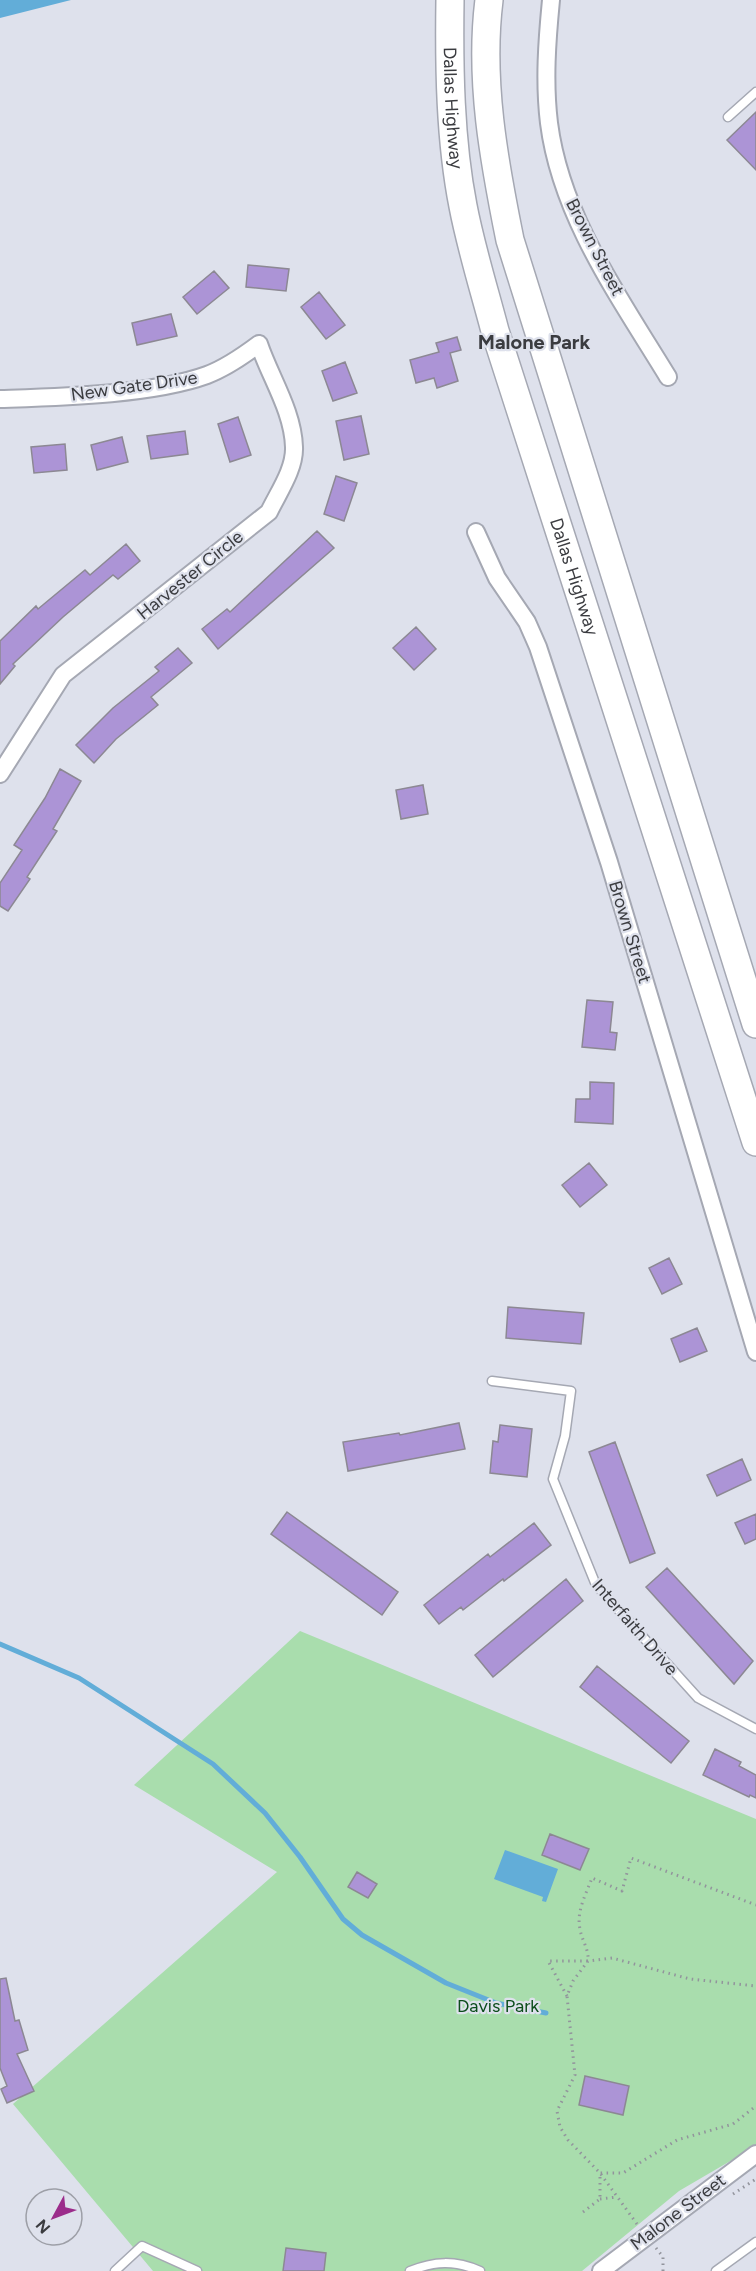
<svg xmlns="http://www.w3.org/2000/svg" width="756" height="2271" viewBox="0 0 756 2271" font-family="Figtree,sans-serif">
	<rect width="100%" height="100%" fill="#dee1ec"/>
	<path fill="#a9ddad" d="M300,1631l456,188v327l-77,45 -97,80h-429l-140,-167 264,-232 -143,-87z"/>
	<path fill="#62add8" d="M0,0h71l-71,18z
		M505,1850l53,19 -12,33 -4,-1 1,-4 -49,-18z"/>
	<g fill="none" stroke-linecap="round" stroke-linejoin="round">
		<path stroke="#62add8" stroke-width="5" d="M0,1644l79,34 134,86 52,49 35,44 43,62 19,16 84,48 50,20 50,10"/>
	</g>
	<path fill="#ac94d6" stroke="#8c8893" stroke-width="1.5" d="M756,112v58l-29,-30z
		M248,265l41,4 -3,22 -40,-4z
		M214,271l15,17 -32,26 -14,-17z
		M319,292l26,33 -19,14 -25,-32z
		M171,314l6,22 -40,9 -5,-22z
		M457,337l4,13 -11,3 8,28 -21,7 -3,-10 -18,5 -6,-23 29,-8 -3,-9z
		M345,362l12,31 -24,8 -11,-30z
		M361,416l8,38 -25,6 -8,-39z
		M238,417l13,38 -21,7 -12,-38z
		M185,431l3,23 -37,5 -4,-23z
		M122,437l6,25 -31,8 -6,-25z
		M65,444l2,26 -33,3 -3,-26z
		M336,476l21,7 -13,38 -20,-7z
		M317,531l17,17 -116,101 -16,-20 25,-20 3,3z
		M126,544l14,17 -22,18 -5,-4 -50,42 -50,47 2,2 -15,18v-43l36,-35 2,3 47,-39 5,5z
		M416,627l20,22 -22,21 -21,-22z
		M178,648l14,15 -41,34 7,8 -42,34 -22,24 -18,-18 37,-37 46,-37 -4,-4z
		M60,769l21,12 -28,48 4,2 -30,46 3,2 -22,32 -8,-5v-23l22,-33 -8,-5 31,-47z
		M423,785l5,29 -27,5 -5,-29z
		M587,1000l26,2 -3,30 7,1 -2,17 -33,-3z
		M590,1082l24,1 -1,41 -38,-2 1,-23h14z
		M589,1163l18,22 -27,22 -18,-22z
		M669,1258l13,26 -20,10 -13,-26z
		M508,1307l76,6 -3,31 -75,-6z
		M697,1328l10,23 -27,11 -9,-23z
		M459,1423l6,26 -117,22 -5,-29 56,-9 1,2z
		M500,1425l32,4 -5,48 -37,-4 3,-32 5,1z
		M615,1442l40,111 -25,10 -41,-111z
		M742,1459l9,21 -34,16 -10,-21z
		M287,1512l111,80 -16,23 -111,-81z
		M756,1514v25l-11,5 -10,-21z
		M534,1523l17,22 -47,36 -1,-2 -40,31 -2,-3 -22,17 -15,-19 64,-51 2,3z
		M667,1568l86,93 -19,23 -88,-97z
		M566,1579l17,22 -90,76 -18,-22z
		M597,1666l92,75 -18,22 -91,-76z
		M715,1749l26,13 -2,4 17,9v23l-6,-3 -1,2 -46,-22z
		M550,1834l39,15 -9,21 -38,-15z
		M357,1872l20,12 -9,14 -20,-11z
		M6,1978l9,43 4,-1 9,30 -11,4 17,37 -27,12 -6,-14 6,-3 -7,-18v-89z
		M585,2076l44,10 -6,29 -44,-10z
		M286,2248l40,5 -2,18h-41z"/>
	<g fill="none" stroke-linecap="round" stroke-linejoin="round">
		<g stroke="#a5a8b3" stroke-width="11">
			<path id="service" d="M728,117l28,-25
				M492,1381l79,10 -6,45 -12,43 43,106 102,113 58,31
				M115,2271l27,-25 55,25
				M410,2271c24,-10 45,-11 70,0
				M716,2271l40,-29"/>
		</g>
		<g stroke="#a5a8b3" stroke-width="20">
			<path id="minor" d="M551,0c-4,41 -7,82 -2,123 12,94 71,175 119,254
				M0,399c59,-2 152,-4 207,-24 19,-7 36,-19 52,-31 11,33 34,67 35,103 1,22 -16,46 -25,65l-206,163 -63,99
				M476,532l21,46 30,44 11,25 71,215 147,490
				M601,2271l155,-117"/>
		</g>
		<g stroke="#a5a8b3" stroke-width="30">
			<g id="primary">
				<path id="s1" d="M450,0c-1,67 0,140 13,206 8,42 21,83 32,125l261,811"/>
				<path d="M489,0c-10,80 5,161 21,240l246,784"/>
			</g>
		</g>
		<path stroke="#92949c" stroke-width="3" stroke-dasharray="1.5 4.5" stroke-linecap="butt" d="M567,1996l-19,-35h40c1,-12 -6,-20 -8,-32 -4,-17 6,-35 12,-51l30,13 9,-33 125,47
			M733,2194l23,-15
			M600,2199l17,-2
			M583,2212l17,-13v-26h23l54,-33 56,-16 23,-18
			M637,2224l-37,-51 -32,-33 -8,-13 -3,-16 18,-36 -8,-79 6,-15 15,-20 24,-3 78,21 66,7
			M656,2248l7,9v14"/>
		<use href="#service" stroke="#fff" stroke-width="8"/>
		<use href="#minor" stroke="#fff" stroke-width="16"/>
		<use href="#primary" stroke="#fff" stroke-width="27"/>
	</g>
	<g text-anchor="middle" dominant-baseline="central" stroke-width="4.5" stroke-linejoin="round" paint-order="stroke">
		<g font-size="18" fill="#3b3c40" stroke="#dee1ec">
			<text stroke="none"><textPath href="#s1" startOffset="108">Dallas Highway</textPath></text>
			<text transform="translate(595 247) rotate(63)">Brown Street</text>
			<text transform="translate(134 386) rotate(-8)">New Gate Drive</text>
			<text transform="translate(190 575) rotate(-39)">Harvester Circle</text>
			<text stroke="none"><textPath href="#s1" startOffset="594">Dallas Highway</textPath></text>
			<text transform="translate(630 932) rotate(73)">Brown Street</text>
			<text transform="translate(635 1627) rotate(49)">Interfaith Drive</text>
			<text transform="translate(678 2212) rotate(-37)">Malone Street</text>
		</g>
		<g font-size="18" fill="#0b4d1b" stroke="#dee1ec">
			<text x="498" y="2006">Davis Park</text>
		</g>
		<g font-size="20" font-weight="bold" fill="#3b3c40" stroke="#dee1ec">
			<text x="534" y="342">Malone Park</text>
		</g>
	</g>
	<g transform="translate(54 2217) rotate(229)"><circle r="28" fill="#dee1ec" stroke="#9d9fa7" stroke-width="1.5"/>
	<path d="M0-4.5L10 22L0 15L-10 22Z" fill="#9b2c8b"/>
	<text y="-9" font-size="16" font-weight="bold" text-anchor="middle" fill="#3b3c40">N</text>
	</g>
</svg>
